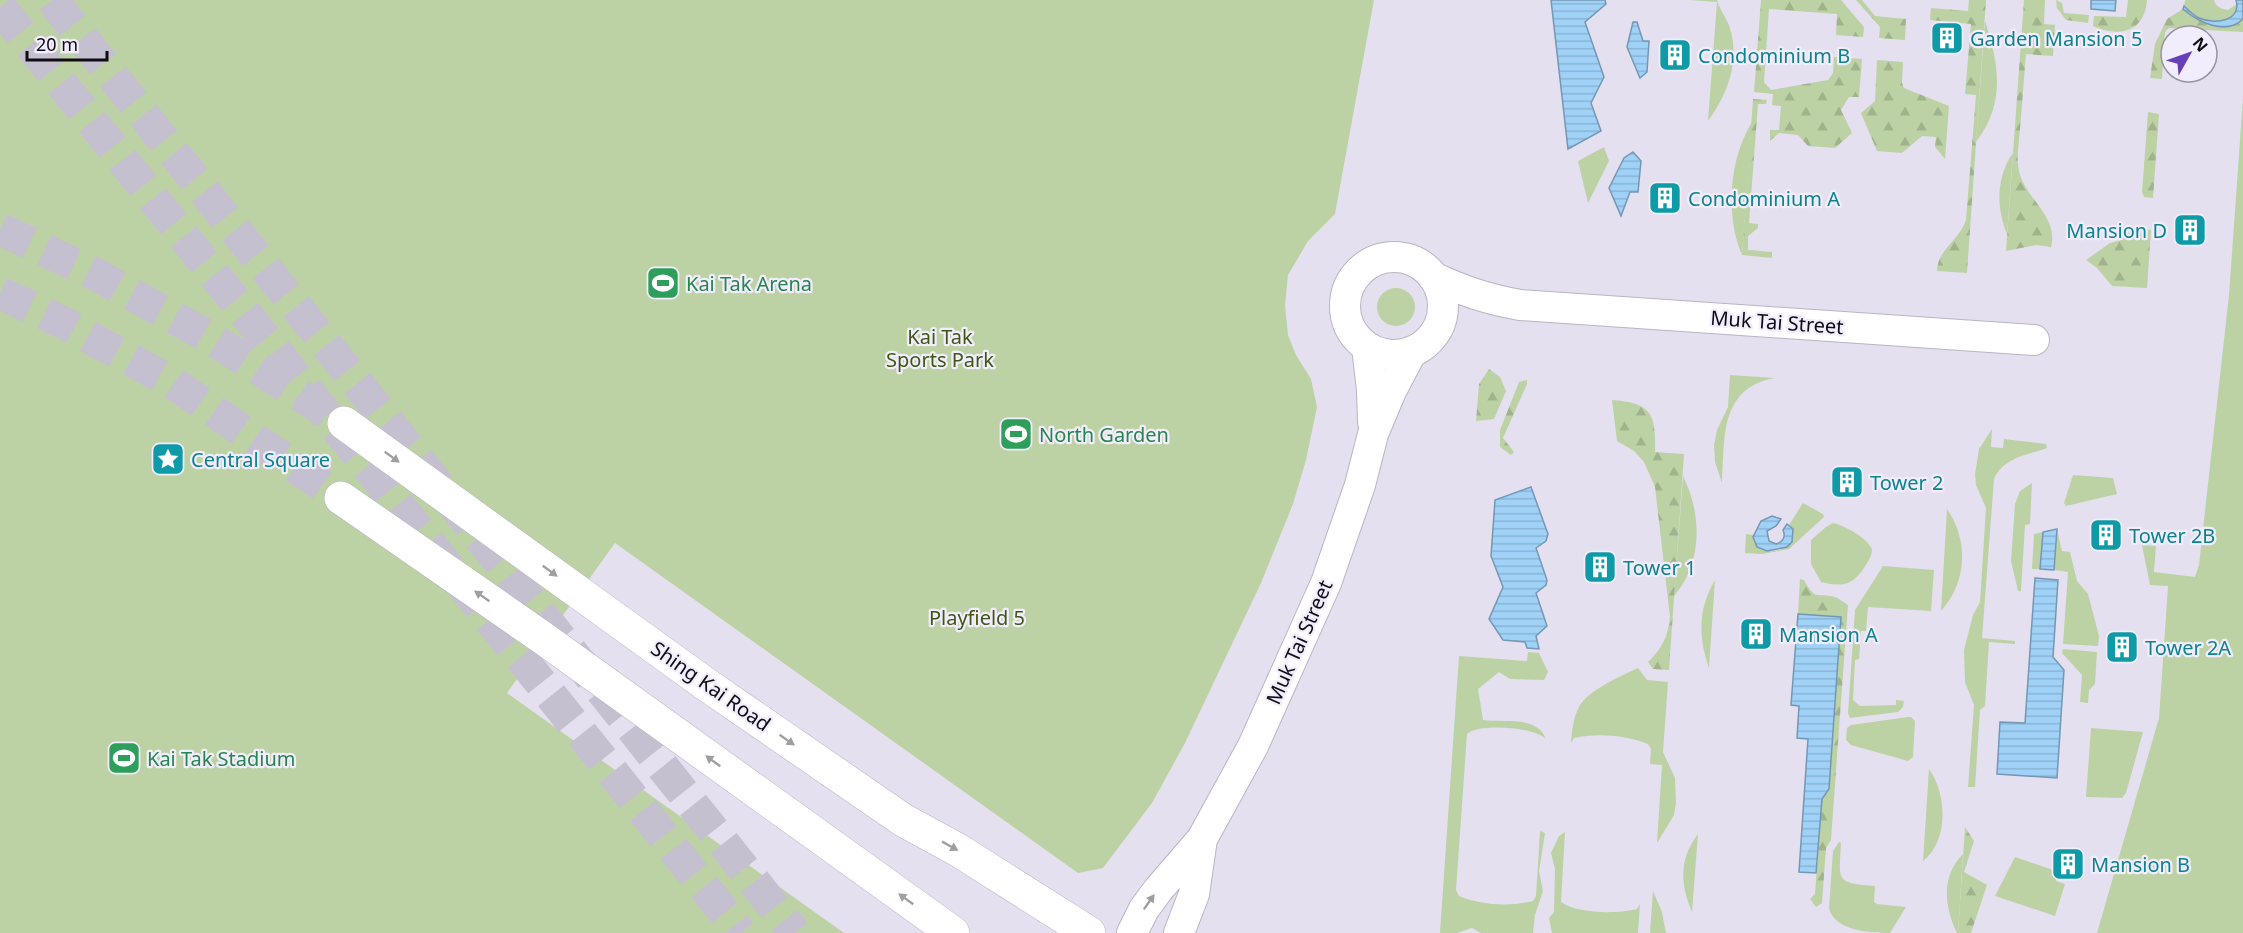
<svg xmlns="http://www.w3.org/2000/svg" width="2243" height="933" viewBox="0 0 2243 933" font-family="'Noto Sans',sans-serif">
	<defs>
		<pattern id="forest-firs" width="22" height="20" patternUnits="userSpaceOnUse" patternTransform="scale(1.5)"><rect width="22" height="20" fill="#bdd2a4"/><path d="M5 1l3.5 6h-7zM16 11l3.5 6h-7z" fill="#a1b38c"/></pattern>
		<pattern id="water-rules" width="6" height="5" patternUnits="userSpaceOnUse" patternTransform="scale(1.5)"><rect width="6" height="5" fill="#a0d2f8"/><path d="M0 2.5h6" fill="none" stroke="#89b3d4"/></pattern>
	</defs>
	<rect width="100%" height="100%" fill="#e4e0f0"/>
	<path fill="#bdd2a4" d="M0,0h1374l-39,214 -27,27 -20,34 -3,30 3,30 8,20 15,24 6,28 -11,53 -13,44 -32,79 -76,160 -33,60 -49,65 -25,5 -463,-330 -108,150 337,240h-844z
		M1689,0h28c2,8 8,16 12,25 12,35 -1,68 -21,96l9,-119z
		M2185,0h29c2,7 7,9 14,10l9,-6c2,19 -25,20 -37,14 -6,-3 -11,-7 -16,-12z
		M1985,21c14,43 21,82 -9,121z
		M2243,98v835h-146l62,-215 9,-132 -18,-1 -8,-40 14,1 -2,26 41,5 4,-12 30,-270z
		M1752,122l-10,133c-17,-40 -13,-96 10,-133z
		M1604,147l5,14 -21,42 -10,-42z
		M2013,153l-6,81c-11,-26 -11,-57 6,-81z
		M1377 307a19 19 0 1 1 38 0a19 19 0 1 1-38 0Z
		M1730,375l45,3c-56,10 -50,60 -53,105l-7,-21 -1,-17 3,-15 11,-23z
		M1992,429l-1,18 12,1 1,-9 42,5 1,4c-20,7 -44,10 -53,31l-12,159 33,3v3l-26,-2 -4,64 -5,4 -5,77h-7l6,-82 -9,-23 -1,-32 9,-35 7,-13 6,-94 -10,-23 -1,-11 4,-25z
		M2073,475l40,3 4,16 -51,12 -2,-3z
		M1683,476c19,38 20,87 -9,120z
		M2032,483l-2,41 -5,1 -4,66h-3l-7,-30 4,-57 5,-13z
		M1803,503l20,11 1,3 -35,32 -27,5 -17,-1 1,-19 7,1 4,12c14,9 35,3 36,-15l-4,-7z
		M1947,509c22,31 20,74 -6,102z
		M1833,523c13,3 34,15 39,26 0,8 -4,12 -8,19 -12,18 -22,19 -43,14l-10,-18v-24l15,-13z
		M2057,529l5,22 8,1 7,29 11,13 11,42 -1,10 -35,-2 5,-72 -14,-2z
		M2043,532l-3,37h-8l2,-35z
		M1883,566l51,4 -3,41 -63,-4 -2,24h-5l-2,28 -4,1 -2,40 7,6 36,-1v-5l8,1 -1,6 -5,5 -48,6 -2,-5 7,-103z
		M1715,580l-6,88c-11,-32 -11,-59 6,-88z
		M2063,649l34,3 -2,32 -6,6 -1,13 -8,-1 2,-27 -20,-22z
		M1528,652l11,1 9,19 -4,8 -34,-1 -11,-7 -21,17 5,31c21,3 54,-5 63,19 -11,-12 -67,-16 -79,-5l-11,156 3,6c22,9 50,11 74,5l3,-5 4,-65 5,2 -6,38 4,20 -8,24 -2,18h-52l-9,-5 -15,5h-17l19,-277 68,5z
		M1638,668l9,12 21,2 -5,70 12,26 1,25 -2,12 -17,28 5,-78 -12,-1 1,-15 -3,-5c-22,-9 -51,-11 -74,-6l-3,5c1,-12 2,-25 8,-36 9,-17 42,-31 59,-39z
		M1908,717h3l4,4 -2,36 -5,4 -57,-16 -5,-5 1,-12 4,-3z
		M2091,728l52,4 -17,61 -4,5 -36,-1z
		M1929,769c18,25 20,72 -6,92z
		M1565,832l-4,70c17,12 57,12 76,7l3,-5 -2,29h-86l-3,-15 5,-6 1,-43 -4,-16 8,-17z
		M1698,834l-6,78c-12,-27 -13,-54 6,-78z
		M1839,842l2,1c-2,38 -6,40 34,43l-1,16 3,2 29,3 -16,26c-19,0 -56,-2 -61,-25l4,-57z
		M1963,854l-5,79h-1c-13,-27 -16,-57 6,-79z
		M2015,857l44,15 -3,9 9,3 -10,32 -60,-20z
		M1653,891l9,21 4,21h-16z"/>
	<path fill="url(#forest-firs)" d="M1761,0h80l23,27 -1,10 -27,-2 1,-21 -68,-5 -5,73 7,8 57,-10 5,-7 1,-16 28,2 -3,38h-10l-8,13 11,23 -17,15 -27,-2 -10,-11 -19,-2 -9,8v-11h9l2,-24 -9,-1 1,-11 -19,-2z
		M1856,0h6l13,16 31,3 -1,21 -26,-2 1,-11z
		M1969,0h17l-19,273 -30,-2c0,-21 22,-30 29,-51l10,-125 -11,-1 6,-70 -41,-4 1,-12 37,3z
		M2024,0h21l-1,24 11,1 -2,31 -27,-2c-2,25 -4,50 -6,75 -1,14 -4,29 -1,42 6,28 40,45 32,76l-15,-2 -30,6z
		M2056,0l6,3 2,10 25,2 -1,8 -22,-3 -9,-12z
		M2128,0h19c-2,32 -28,38 -54,26l1,-10 32,1z
		M2183,9c15,13 44,26 60,10v13l-74,-4 -4,4 -3,47 -12,-1 5,-34 12,-25z
		M1877,60l26,2 -1,21 2,5 45,18 -4,53 -10,-12 1,-10 -14,-1 -20,17 -25,-2 -16,-38 14,-12z
		M1753,99l14,1 -1,4h-8l-9,119 9,1v4l-10,8v14l24,2v6l-30,-3z
		M2148,112l11,2 -6,84 -9,-1 -2,-5z
		M2134,228l17,2 -4,58 -35,-2 -15,-18 -11,-8 24,-17 11,-3z
		M1489,369l11,8 6,14 -12,28 -18,2 3,-37z
		M1527,380v4l-24,54 11,14 -3,3 -11,-8v-17l19,-48z
		M1612,400c40,3 44,14 43,52l29,2 -15,216 -16,-1 -5,-7c14,-13 20,-26 22,-45l-15,-130 -11,-25 -10,-11 -17,-10z
		M1800,579l4,1c12,22 12,12 31,17 4,1 9,6 13,8l-17,235 -5,8 -4,55 -6,4 -6,-8 5,-5 7,-95 7,-10 12,-171 -43,-4z
		M1965,827l9,14 -10,31 23,13 -16,48h-13z"/>
	<path fill="url(#water-rules)" stroke="#7497b3" stroke-width="1.5" d="M1551,0h54l1,4 -21,18 19,55 -13,26 10,28 -33,18z
		M2091,0h25l-1,11 -24,-2z
		M2236,0h7v19c-17,17 -45,3 -60,-10l1,-3c5,5 9,9 15,12 16,7 43,3 37,-18z
		M1633,22h4l6,19h6l-2,31 -7,6 -13,-31z
		M1633,152l8,9 -3,31h-8l-9,24 -12,-28 15,-30z
		M1531,487l17,47 -2,7 -10,7 11,32 -1,5 -10,8 11,33 -11,10 3,13 -12,-1 -2,-6 -22,-2 -14,-21 14,-32 -12,-31 4,-56z
		M1772,516l9,3 -5,7 -9,5 2,10 7,3c7,-2 10,-7 7,-14l4,-6 6,5 -1,13 -5,5 -20,4 -10,-4 -4,-10 8,-16z
		M2057,529l-3,41 -14,-1 3,-37z
		M2035,578l23,2 -5,77 11,13 -7,108 -60,-4 3,-52 25,1z
		M1798,614l43,3 -12,172 -7,10 -6,74 -17,-1 9,-133 -11,-1 2,-32 -8,-1z"/>
	<g fill="none" stroke-linecap="round" stroke-linejoin="round">
		<path stroke="#c4c0cf" stroke-width="33" stroke-dasharray="33 16" stroke-linecap="butt" d="M0,229l95,45 114,63 135,86
			M0,293l64,30 109,60 168,115"/>
		<path stroke="#c4c0cf" stroke-width="33" stroke-dasharray="33 16" stroke-linecap="butt" d="M52,0l743,933
			M0,7l741,926"/>
		<g stroke="#b9b4c4" stroke-width="32">
			<path id="street" d="M1345 306a49 49 0 1 1 98 0a49 49 0 1 1-98 0Z
				M1433,277c30,14 54,22 87,28l514,35
				M1367,347l5,43 1,32
				M1132,933l12,-24 14,-19 44,-51 51,-93 73,-163 34,-98 13,-51 18,-43 21,-40
				M1179,933l15,-39 8,-55"/>
		</g>
		<g stroke="#b9b4c4" stroke-width="34">
			<path id="secondary" d="M344,423l363,262 196,135 55,30 131,83
				M341,498l199,138 413,297"/>
		</g>
		<use href="#street" stroke="#fff" stroke-width="30"/>
		<use href="#secondary" stroke="#fff" stroke-width="33"/>
	</g>
	<defs><path id="oneway-solid" d="M-6-.8H1V-3.2L6.5 0L1 3.2V.8H-6Z" transform="scale(1.5)"/></defs>
	<g fill="#9f9ea0">
		<use href="#oneway-solid" transform="translate(392 457) rotate(36)"/>
		<use href="#oneway-solid" transform="translate(550 571) rotate(36)"/>
		<use href="#oneway-solid" transform="translate(482 596) rotate(-145)"/>
		<use href="#oneway-solid" transform="translate(787 740) rotate(35)"/>
		<use href="#oneway-solid" transform="translate(713 761) rotate(-144)"/>
		<use href="#oneway-solid" transform="translate(950 846) rotate(29)"/>
		<use href="#oneway-solid" transform="translate(906 899) rotate(-144)"/>
		<use href="#oneway-solid" transform="translate(1149 902) rotate(-55)"/>
	</g>
	<defs>
		<g id="building-square" transform="scale(1.725)"><rect x="-9" y="-9" width="18" height="18" rx="4" fill="#0f9aa8" stroke="#f2edfd"/><path d="M-4-6H4V6H1V3H-1V6H-4ZM-2.5-4.3h1.7v1.8h-1.7ZM.8-4.3h1.7v1.8H.8ZM-2.5-1h1.7V.8h-1.7ZM.8-1h1.7V.8H.8Z" fill="#fff"/></g>
		<g id="stadium-square" transform="scale(1.725)"><rect x="-9" y="-9" width="18" height="18" rx="4" fill="#2e9e5b" stroke="#f2edfd"/><path d="M0-5a6.5 5 0 1 0 0 10a6.5 5 0 1 0 0-10ZM-3.5-1.8h7v3.6h-7Z" fill="#fff"/></g>
		<g id="sight-square" transform="scale(1.725)"><rect x="-9" y="-9" width="18" height="18" rx="4" fill="#0f9aa8" stroke="#f2edfd"/><path d="M0-6L1.8-2.2L6-1.7L2.9 1.2L3.7 5.4L0 3.3L-3.7 5.4L-2.9 1.2L-6-1.7L-1.8-2.2Z" fill="#fff"/></g>
	</defs>
	<g fill-rule="evenodd">
		<use href="#building-square" x="1947" y="38"/>
		<use href="#building-square" x="1675" y="55"/>
		<use href="#building-square" x="1665" y="198"/>
		<use href="#building-square" x="2190" y="230"/>
		<use href="#stadium-square" x="663" y="283"/>
		<use href="#stadium-square" x="1016" y="434"/>
		<use href="#sight-square" x="168" y="459"/>
		<use href="#building-square" x="1847" y="482"/>
		<use href="#building-square" x="2106" y="535"/>
		<use href="#building-square" x="1600" y="567"/>
		<use href="#building-square" x="1756" y="634"/>
		<use href="#building-square" x="2122" y="647"/>
		<use href="#stadium-square" x="124" y="758"/>
		<use href="#building-square" x="2068" y="864"/>
	</g>
	<g text-anchor="middle" dominant-baseline="central" stroke-width="4.5" stroke-linejoin="round" paint-order="stroke">
		<g font-size="20" fill="#0d838f" stroke="#f2edfd" text-anchor="start">
			<text x="1970" y="38">Garden Mansion 5</text>
			<text x="1698" y="55">Condominium B</text>
			<text x="1688" y="198">Condominium A</text>
			<text x="2167" y="230" text-anchor="end">Mansion D</text>
			<text x="191" y="459">Central Square</text>
			<text x="1870" y="482">Tower 2</text>
			<text x="2129" y="535">Tower 2B</text>
			<text x="1623" y="567">Tower 1</text>
			<text x="1779" y="634">Mansion A</text>
			<text x="2145" y="647">Tower 2A</text>
			<text x="2091" y="864">Mansion B</text>
		</g>
		<g font-size="20" fill="#27864d" stroke="#f2edfd" text-anchor="start">
			<text x="686" y="283">Kai Tak Arena</text>
			<text x="1039" y="434">North Garden</text>
			<text x="147" y="758">Kai Tak Stadium</text>
		</g>
		<g font-size="20" fill="#0f0d12" stroke="#f2edfd">
			<text transform="translate(1777 322) rotate(4)">Muk Tai Street</text>
			<text transform="translate(1299 642) rotate(-66)">Muk Tai Street</text>
			<text transform="translate(711 686) rotate(35)">Shing Kai Road</text>
		</g>
		<g font-size="20" fill="#3e5712" stroke="#f2edfd">
			<text x="940" y="336">Kai Tak<tspan x="940" dy="23">Sports Park</tspan></text>
			<text x="977" y="617">Playfield 5</text>
		</g>
	</g>
	<g transform="translate(2189 54) rotate(50)"><circle r="28" fill="#f2edfd" stroke="#97939f" stroke-width="1.5"/>
	<path d="M0-4.5L10 22L0 15L-10 22Z" fill="#6740b8"/>
	<text y="-9" font-size="16" font-weight="bold" text-anchor="middle" fill="#0f0d12">N</text>
	</g>
	<path d="M27 51v9h80v-9" fill="none" stroke="#0f0d12" stroke-width="3"/>
	<text x="36" y="51" font-size="18" fill="#0f0d12" stroke="#f2edfd" stroke-width="4.5" paint-order="stroke">20 m</text>
</svg>
